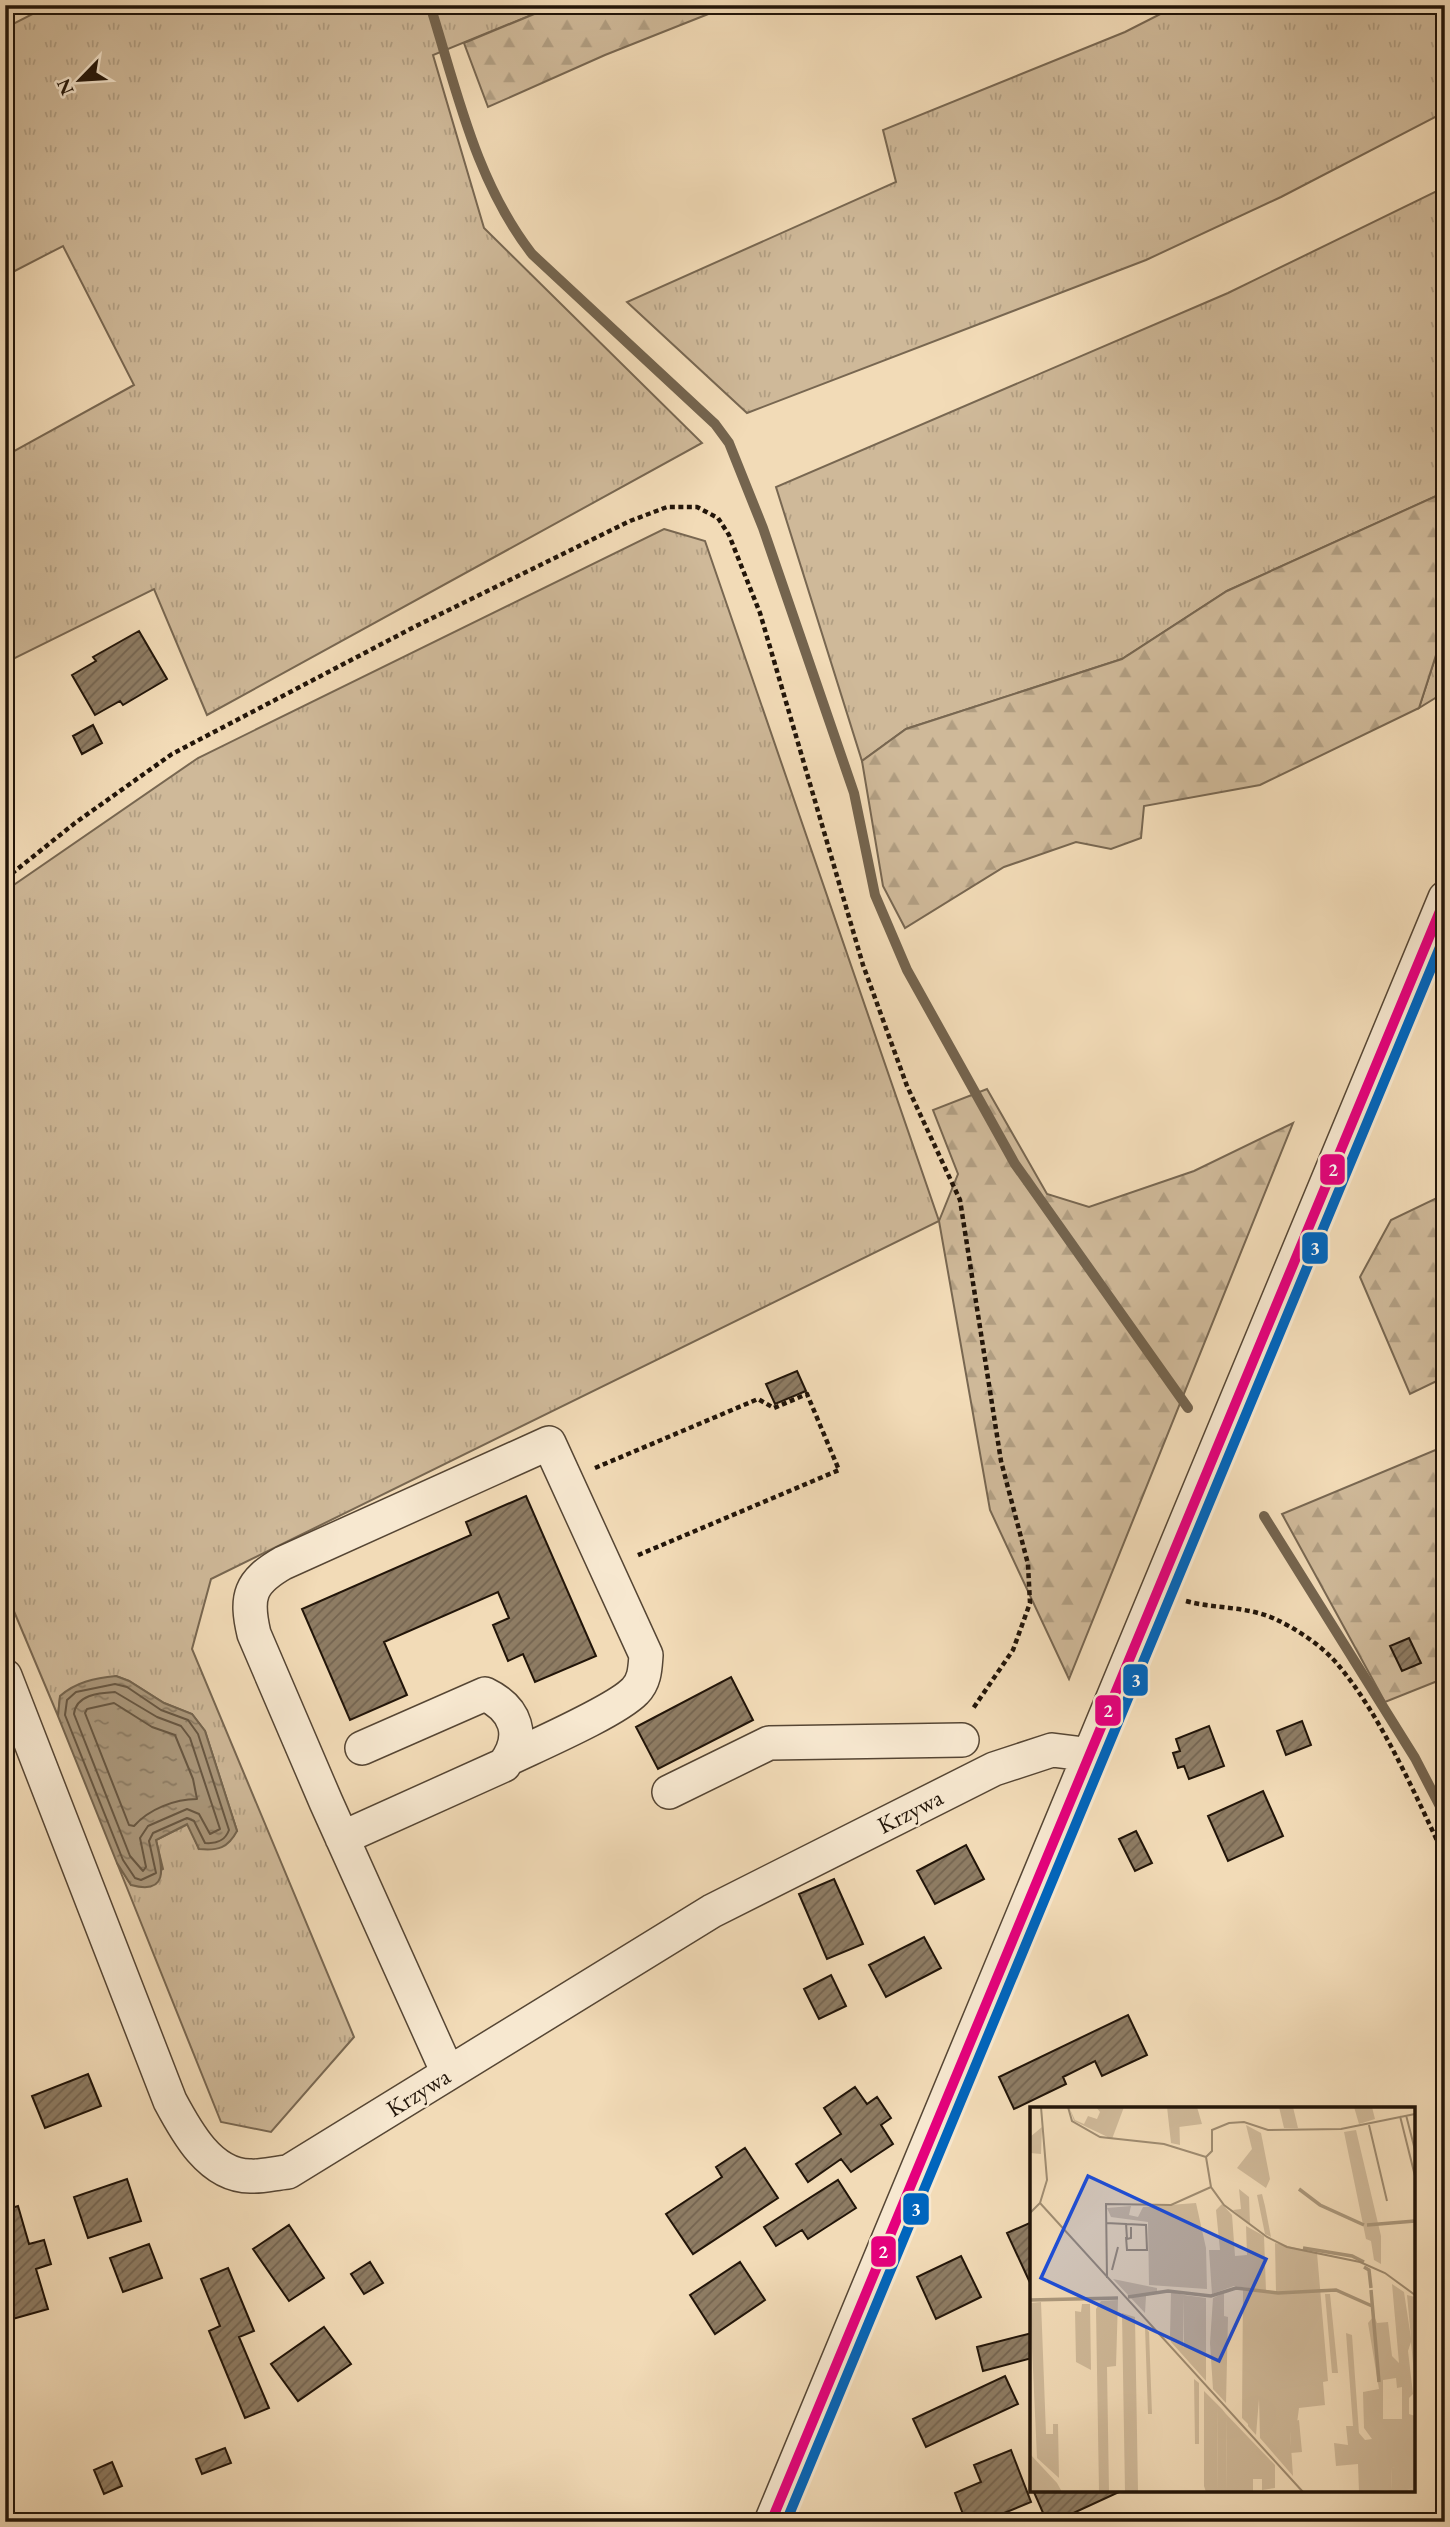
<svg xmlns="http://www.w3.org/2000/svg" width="1450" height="2527" viewBox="0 0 1450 2527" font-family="'EB Garamond',serif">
	<defs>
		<pattern id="grass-tufts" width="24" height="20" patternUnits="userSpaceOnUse" patternTransform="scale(1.75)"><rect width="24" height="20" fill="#cfb999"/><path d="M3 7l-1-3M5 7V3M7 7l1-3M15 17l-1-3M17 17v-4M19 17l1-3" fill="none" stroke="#b19e82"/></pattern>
		<pattern id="forest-firs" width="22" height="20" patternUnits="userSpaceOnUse" patternTransform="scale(1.75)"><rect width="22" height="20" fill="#cfb999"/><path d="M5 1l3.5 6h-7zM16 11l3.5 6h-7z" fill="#b19e82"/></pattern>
		<pattern id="water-ripples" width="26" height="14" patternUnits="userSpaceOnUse" patternTransform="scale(1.75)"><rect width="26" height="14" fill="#ab987c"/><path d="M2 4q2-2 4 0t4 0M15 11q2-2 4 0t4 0" fill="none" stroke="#8b7b64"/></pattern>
		<pattern id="building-hatch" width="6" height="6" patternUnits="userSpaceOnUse" patternTransform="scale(1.75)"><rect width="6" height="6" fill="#8e7c63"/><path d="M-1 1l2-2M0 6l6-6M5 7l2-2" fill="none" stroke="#746450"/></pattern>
	</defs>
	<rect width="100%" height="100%" fill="#f2dbb7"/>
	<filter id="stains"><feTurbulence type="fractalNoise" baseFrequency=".00286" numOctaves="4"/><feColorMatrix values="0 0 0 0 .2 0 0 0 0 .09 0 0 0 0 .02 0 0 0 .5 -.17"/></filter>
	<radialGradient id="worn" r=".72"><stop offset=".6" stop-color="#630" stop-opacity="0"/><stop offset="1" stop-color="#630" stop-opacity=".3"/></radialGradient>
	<path fill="url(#grass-tufts)" stroke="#786751" stroke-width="2" d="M50,5h506l-123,50 51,173 218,215 -495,272 -53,-126 -149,74v-207l129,-71 -71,-139 -58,30v-248z
		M1178,5h267v107l-164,85 -135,63 -399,153 -120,-111 269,-120 -13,-52 242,-98z
		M1445,187v305l-218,99 -105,68 -216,70 -44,32 -86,-274 452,-194z
		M664,529l41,12 234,680 -728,358 -19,70 162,388 -83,95 -50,-10 -104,-259 14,22 32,-16 -7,-29 32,-16 11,25 38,-18 -32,-100 -13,-17 -28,-11 -35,-22 -13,-5 -56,21 -2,19 -53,-126v-699l193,-133z
		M1445,627v65l-26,16z"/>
	<path fill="url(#forest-firs)" stroke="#786751" stroke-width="2" d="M556,5h175l-126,50 -117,52 -24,-64z
		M1445,492v135l-26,81 -159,77 -116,21 -3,32 -30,11 -35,-7 -72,25 -99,61 -22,-42 -21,-125 44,-32 216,-70 105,-68z
		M987,1089l60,105 42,13 105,-36 99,-48 -224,556 -79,-169 -51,-289 19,-47 -25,-64z
		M1445,1194v183l-35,17 -50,-117 31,-57z
		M1445,1446v232l-60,24 -103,-188z"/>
	<path fill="url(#water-ripples)" stroke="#74644e" stroke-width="2" d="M116,1676l13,5 35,22 28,11 13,17 32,100c-9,17 -19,20 -38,18l-12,-25 -31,16c5,23 16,56 -25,45l-14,-22 -59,-147 2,-20c16,-14 35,-18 56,-20z"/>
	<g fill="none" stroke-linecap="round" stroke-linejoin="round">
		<path stroke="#665642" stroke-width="2" d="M115,1684l12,3 34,23 27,10 10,14 31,96c-4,11 -12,14 -24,13l-11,-22 -7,-3 -34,15 -4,8 7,32 -15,7 -6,-2 -12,-18 -58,-145 2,-15 9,-8z
			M115,1692l42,25 24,9 9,12 30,91 -10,5 -11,-20 -12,-5 -39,17 -8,12 6,29 -3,4 -13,-15 -56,-142c2,-19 24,-21 41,-22z
			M114,1703l38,24 23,8 18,44 4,20c-22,0 -48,10 -63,27l-5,-1 -44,-112 2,-4z"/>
		<path stroke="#74644e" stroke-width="10" d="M430,5c27,86 46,177 102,249l183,170 14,19 34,85 91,265 21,102 32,75 108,194 173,244
			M1264,1516l151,242 30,58"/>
	</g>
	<path fill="url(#building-hatch)" stroke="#221509" stroke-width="2" d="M139,631l28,48 -44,26 -3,-4 -25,14 -23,-40 24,-14 -3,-4z
		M93,725l9,18 -20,11 -9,-18z
		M797,1371l9,20 -31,13 -9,-20z
		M526,1496l70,160 -61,26 -12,-28 -15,7 -15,-36 16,-7 -11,-26 -114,50 23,53 -57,25 -48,-111 169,-74 -5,-13z
		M1409,1638l12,25 -19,8 -12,-25z
		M731,1677l22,43 -95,49 -22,-42z
		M1302,1721l9,24 -25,10 -9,-24z
		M1209,1726l15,40 -35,13 -5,-13 -6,2 -5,-15 7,-2 -4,-12z
		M1263,1791l20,45 -55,25 -20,-45z
		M1136,1831l16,32 -17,8 -16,-32z
		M966,1845l18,34 -49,25 -18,-33z
		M834,1879l29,65 -36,15 -28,-65z
		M924,1937l17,31 -55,29 -17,-32z
		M831,1975l15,31 -27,13 -15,-30z
		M1128,2015l19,40 -45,21 -7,-15 -32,16 3,7 -52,25 -15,-32z
		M88,2074l13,32 -56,22 -13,-32z
		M855,2087l12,17 10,-7 14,21 -10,7 12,19 -42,28 -10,-13 -33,23 -12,-18 45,-30 -17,-26z
		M745,2148l33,50 -85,56 -27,-40 56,-37 -6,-10z
		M127,2179l14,42 -53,17 -14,-41z
		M838,2180l18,28 -48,31 -6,-9 -26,16 -12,-19z
		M18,2206l11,38 15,-4 7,24 -15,5 12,40 -39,11 -4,-13v-97z
		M1032,2222v65l-25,-54z
		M289,2225l35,53 -35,23 -36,-52z
		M149,2244l13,34 -39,14 -13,-34z
		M961,2256l20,41 -45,22 -19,-42z
		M370,2262l13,21 -19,11 -13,-20z
		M740,2262l25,38 -50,34 -25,-39z
		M228,2268l26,63 -15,6 30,71 -24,10 -36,-87 11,-5 -19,-47z
		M324,2327l27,37 -53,37 -27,-37z
		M1032,2333v25l-49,13 -6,-24z
		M1005,2376l13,28 -92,43 -13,-28z
		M225,2448l6,15 -29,11 -6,-15z
		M1011,2450l20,52 -49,20h-16l-11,-29 26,-11 -7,-17z
		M112,2462l10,24 -18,8 -10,-24z
		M1033,2490h85l1,2 -65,30h-7z"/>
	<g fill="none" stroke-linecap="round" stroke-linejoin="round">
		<g stroke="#564634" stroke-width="36">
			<path id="minor" d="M5,1676l165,425c16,30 40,75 80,75 12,1 25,-3 38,-4l424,-261 282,-142 58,-19 40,5
				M669,1792l100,-49 193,-3
				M342,1838l162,-73c22,-29 12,-56 -19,-71l-123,54
				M448,2073l-122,-271 -72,-168c-9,-38 -4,-52 29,-71l266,-120 97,212c-1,13 -1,26 -11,36 -19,20 -98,54 -127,68
				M771,2522l674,-1624"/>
		</g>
		<path stroke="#221509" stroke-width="4.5" stroke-dasharray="5 3.5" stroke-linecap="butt" d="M5,879l70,-56 97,-69 244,-128 214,-105 37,-14h30l21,11 11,17 31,78 103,352 44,121 53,114 41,261 27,103 2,39 -17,47 -41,60
			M595,1468l163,-69 16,9 33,-14 32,76 -203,86
			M1186,1601c29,8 61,5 89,18 22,10 49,28 64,47 43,51 77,131 106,191"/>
		<use href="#minor" stroke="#f7e8d0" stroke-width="33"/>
		<g stroke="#f7e8d0" stroke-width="16">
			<path id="bus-1" d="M771,2522l674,-1623"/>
		</g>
		<g stroke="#f7e8d0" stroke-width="16">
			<path id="bus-2" d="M786,2522l659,-1587"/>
		</g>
		<use href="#bus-1" stroke="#e5007d" stroke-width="10"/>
		<use href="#bus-2" stroke="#0065bd" stroke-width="10"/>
	</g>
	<g text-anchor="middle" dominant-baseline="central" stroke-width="5" stroke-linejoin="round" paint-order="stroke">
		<g font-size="24" fill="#221509" stroke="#f7e8d0">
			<text transform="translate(910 1811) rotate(-27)">Krzywa</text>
			<text transform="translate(418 2092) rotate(-32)">Krzywa</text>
		</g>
	</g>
	<g transform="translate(1030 2107)">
		<rect width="385" height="385" fill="#f2dbb7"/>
		<path d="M39,0l6,13 9,4 4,-8 9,3 3,-7 -4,-5h28l-12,32 -38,-18zM147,0h20l5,17 -23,3zM249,0h14l5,21h-14zM324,0h18l3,12 -16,5zM166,96l10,45 1,41 -58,-4 -1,-63 -37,-5 -4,-9 24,-2 -2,9 9,2 5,-10zM192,97l10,11 3,41 12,-1 -1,-29 18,10 2,55 10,1 -1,-49 42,10 11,128 -5,1 2,23 -26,3 -3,23 -6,1 3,44 -33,-38 -1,-39 -3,36 -8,-9v-138l-14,-2 -22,8 -3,-44h11l-4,-40zM194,186v23l4,1 -2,86 -13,-14 -3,-46 3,-45zM154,188l22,3v83l-35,-39 -1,-6 13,12 1,-3zM187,297l5,5v83h-4zM196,307l49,51v23l-13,2v-11h-9v13h-26zM0,347l27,29 5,9h-32zM368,359l10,24 7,-3v5h-33l9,-2 1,-22z" fill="#cfb999"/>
		<path d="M137,0h10l2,5 1,33 -9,-2zM216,18l15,8 9,46 -4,9 -29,-20 15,-19zM12,20l-1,27 -11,-1v-16zM326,23l25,106v28l-7,-4 -3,-19 -5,-2 -22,-107zM209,82l10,8 1,27 -17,-14 8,-1zM232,87l3,12 6,31 -6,-3 -8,-39zM83,172l44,9v5l-11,3 -1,17zM362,177l12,8 7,46 -4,-43 8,2v87l-4,-42 -3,9 5,43 -4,4v16l6,2v71l-7,3 -6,-5 -4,-18 -6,1 -1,22 -32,2 -1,-28 -22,2 -2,-23 14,2 -2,-19h7l-7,-93 6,2 7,98 6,7 7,-1 -8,-11 -1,-36 16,-3 -11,-66 6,-7 3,7 11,-1 4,34 7,7zM366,271l1,10 5,-1v32h-19v-39zM213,183l5,1v133l-6,-6zM141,185l13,3 -1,54 -13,-13zM295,187h5l8,79h-6zM88,193l-2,66 -9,1 2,125h-10l-3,-183 5,-8zM11,195l5,132h7v-10h5l1,54 -22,-20 -7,-155zM52,197h8l1,66 -15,-8 -1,-51 6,1zM92,206l13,4 3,175h-13zM115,220l4,5 3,82h-4zM164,272l5,4v61h-4zM174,284l13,13 1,88h-12l-2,-6zM192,302l4,5 1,78h-5zM269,313l3,32 -11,1 -1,-22h6l-1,-10z" fill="#cfb999" fill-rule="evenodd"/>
		<path fill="none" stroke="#ab987c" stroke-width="3.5" d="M269,82l21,16 44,20M337,118l48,-4M273,141l49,8 12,6M334,160l5,3 2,18M341,183l8,92M98,190l40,-6 43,5 25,-8 42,5 58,-3 36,16M0,193l88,-2"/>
		<path fill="none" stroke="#9f8c71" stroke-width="2" d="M38,0l4,14 28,16 64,7 42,13M376,8l9,35M370,9l15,60M339,18l18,76M176,50l5,30 13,18 43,32 20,10 73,15 25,11 30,22M176,50l6,-6v-21l17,-7 15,-1 24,8 73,-1 74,-15M10,96l263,289M0,106l10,-10 7,-23 -6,-73M76,116l40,2 1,25h-20l-1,-13M96,116l1,16 4,-1v-11M82,163l6,-23M77,171l-1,-74 65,1 40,-18"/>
		<path fill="#1d4ed8" fill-opacity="0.15" stroke="#1d4ed8" stroke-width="3.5" d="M58,69l178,83 -47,102 -178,-83z"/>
		<rect width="385" height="385" fill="none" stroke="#221509" stroke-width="3.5"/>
	</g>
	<g stroke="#f7e8d0" stroke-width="2.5">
		<rect x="1319" y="1153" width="27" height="33" rx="7" fill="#e5007d"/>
		<rect x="1301" y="1231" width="28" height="34" rx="7" fill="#0065bd"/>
		<rect x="1122" y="1663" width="27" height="34" rx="7" fill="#0065bd"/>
		<rect x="1094" y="1694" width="28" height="33" rx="7" fill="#e5007d"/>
		<rect x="902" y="2192" width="28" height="34" rx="7" fill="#0065bd"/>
		<rect x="870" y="2235" width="27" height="33" rx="7" fill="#e5007d"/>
	</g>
	<g font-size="19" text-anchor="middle" font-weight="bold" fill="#fff">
		<text x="1333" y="1176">2</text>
		<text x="1315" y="1255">3</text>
		<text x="1136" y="1687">3</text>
		<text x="1108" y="1717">2</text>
		<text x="916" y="2216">3</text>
		<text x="883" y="2258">2</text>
	</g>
	<rect width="1450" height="2527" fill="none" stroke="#f2dbb7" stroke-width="28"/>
	<rect x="7" y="7" width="1436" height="2513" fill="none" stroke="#221509" stroke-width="3.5"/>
	<rect x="14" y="14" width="1422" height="2499" fill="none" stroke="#221509" stroke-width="2"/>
	<g transform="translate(80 80) rotate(245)" stroke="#f7e8d0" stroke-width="5" paint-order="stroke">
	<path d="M0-5L12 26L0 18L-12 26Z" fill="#221509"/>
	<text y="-10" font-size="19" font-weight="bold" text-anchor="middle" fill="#221509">N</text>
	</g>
	<rect width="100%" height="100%" filter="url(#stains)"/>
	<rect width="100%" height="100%" fill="url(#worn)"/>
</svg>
